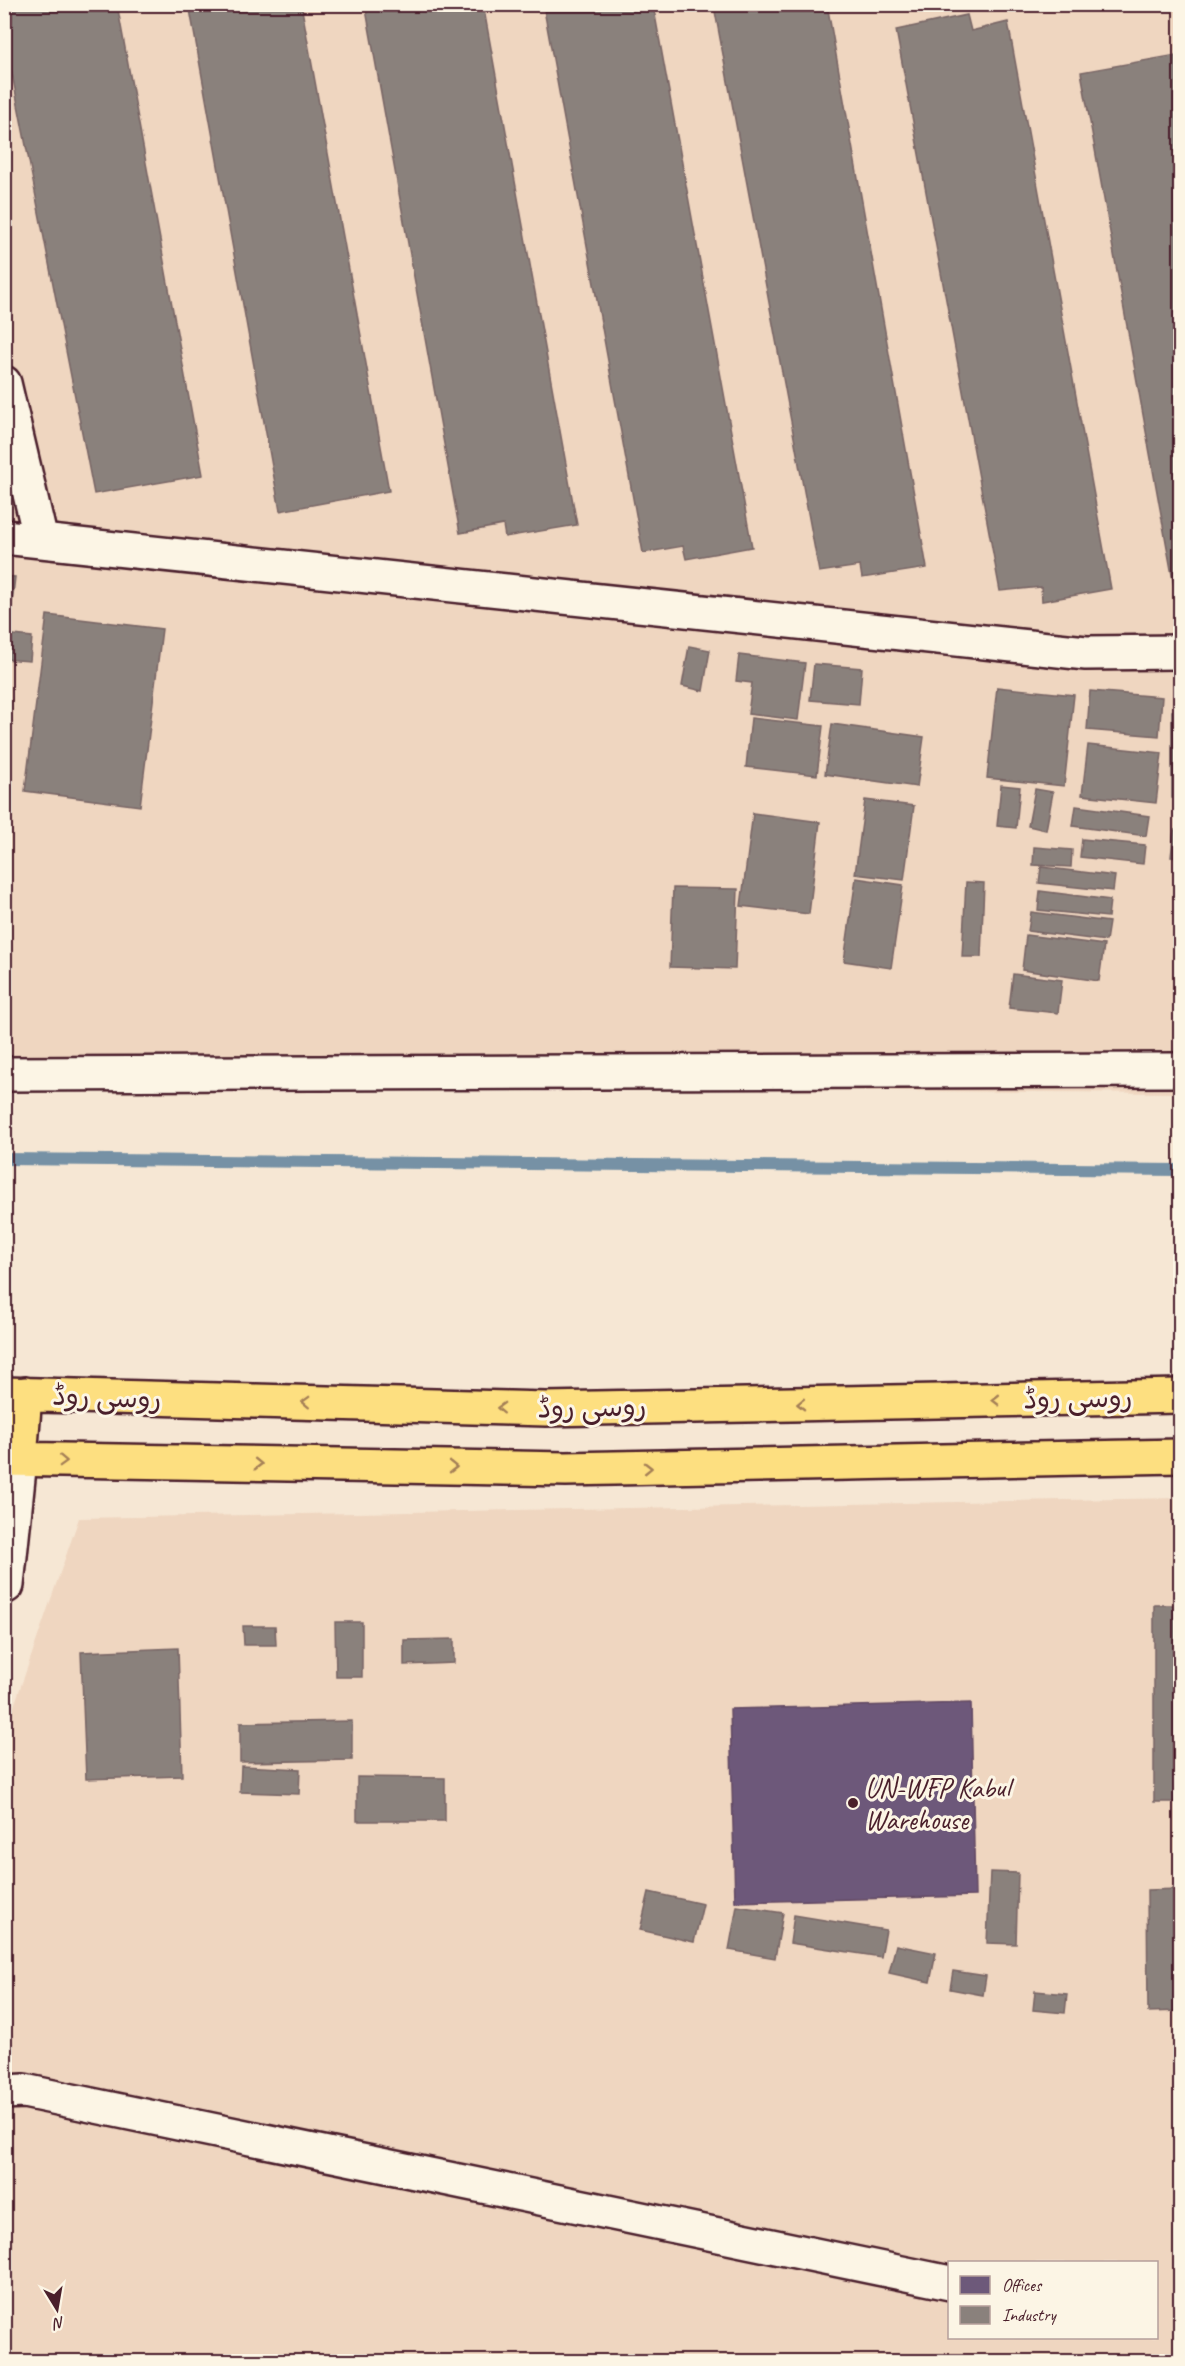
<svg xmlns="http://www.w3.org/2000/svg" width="1185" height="2366" viewBox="0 0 1185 2366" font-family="Caveat,'Playpen Sans Arabic',sans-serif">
	<rect width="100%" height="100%" fill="#f6e7d4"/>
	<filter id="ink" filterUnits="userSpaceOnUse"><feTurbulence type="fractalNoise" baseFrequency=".0167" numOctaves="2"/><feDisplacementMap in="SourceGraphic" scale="12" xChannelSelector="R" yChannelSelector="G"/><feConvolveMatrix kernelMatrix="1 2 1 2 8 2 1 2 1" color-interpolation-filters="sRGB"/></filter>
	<g filter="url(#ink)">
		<path fill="#efd6c0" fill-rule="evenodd" d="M5,5h1175v1088l-1175,-8z
			M1180,1498v863l-1175,1v-630l74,-214zM950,2262h206v76h-206z"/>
		<path fill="#6d597a" stroke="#624862" stroke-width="1.5" d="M971,1703l4,193 -240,6 -5,-193z"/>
		<path fill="#8a817c" stroke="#776464" stroke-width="1.5" d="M4,4h113l86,471 -109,19 -90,-461z
			M189,4h112l88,487 -109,20z
			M365,4h118l94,521 -72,12 -2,-12 -43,8z
			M543,4h110l99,543 -66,12 -3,-13 -40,7z
			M721,4h106l100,564 -65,10 -2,-12 -41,6 -105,-566z
			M967,15l4,16 37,-9 103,567 -69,12 -1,-14 -41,4 -104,-561z
			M1176,55l4,26v515l-4,1 -95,-525z
			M4,576l11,1 -6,53 -5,-1z
			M47,615l115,14 -22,177 -115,-15z
			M4,634l28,3 -2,24 -26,-2z
			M689,646l21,4 -7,41 -21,-5z
			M739,655l66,8 -7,57 -50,-6 4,-31 -16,-2z
			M814,664l48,4 -3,36 -49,-4z
			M997,687l77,8 -10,91 -77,-8z
			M1090,691l72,6 -3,39 -72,-6z
			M1180,710v88h-8v-87z
			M751,718l72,8 -6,49 -71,-8z
			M832,724l92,13 -7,50 -92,-13z
			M1088,745l74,8 -6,50 -74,-8z
			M1001,785l19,2 -4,41 -19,-2z
			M1035,789l18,3 -7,38 -18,-4z
			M865,800l49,6 -10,74 -49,-6z
			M1076,806l73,10 -3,20 -73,-10z
			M753,813l67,9 -11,92 -68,-8z
			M1174,830l6,1v27l-9,-1z
			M1082,839l63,6 -2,19 -63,-7z
			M1034,847l38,3 -1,17 -38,-2z
			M1041,867l74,9 -2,15 -74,-8z
			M856,878l47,7 -12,83 -47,-7z
			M966,882l18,1 -3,74h-19z
			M673,888l65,1 -3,80 -65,-2z
			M1040,891l70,9 -2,17 -70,-7z
			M1031,912l78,10 -3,19 -78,-10z
			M1026,935l78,10 -5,36 -77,-11z
			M1013,974l49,6 -4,33 -49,-5z
			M1154,1605h26v197h-26z
			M335,1622h27v55h-26z
			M243,1626h32l1,19h-32z
			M454,1639v24l-50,2v-25z
			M178,1648l4,128 -96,3 -5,-127z
			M352,1721v39l-112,2v-39z
			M241,1766l59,3 -1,25 -59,-2z
			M357,1777l88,1v43h-88z
			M990,1872l28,1 -2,71 -29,-1z
			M1180,1889v122l-32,1 -1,-122z
			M649,1892l54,12 -9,38 -54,-12z
			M737,1906l46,7 -8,45 -46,-8z
			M794,1915l92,15 -5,27 -91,-14z
			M896,1945l40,8 -6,29 -41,-9z
			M953,1971l33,5 -3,19 -33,-6z
			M1035,1991l32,3 -2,19 -32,-3z"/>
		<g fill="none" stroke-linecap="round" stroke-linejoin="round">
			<path stroke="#7691a5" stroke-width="12" d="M4,1159l1176,11"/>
			<g stroke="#4a1f2b" stroke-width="38">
				<path id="minor" d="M4,383l37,158
					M4,537l1082,116 94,-1
					M4,1074l1176,-4
					M4,1587l3,-2 13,-126
					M4,2092l20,-1 926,192"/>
			</g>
			<g stroke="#4a1f2b" stroke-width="38">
				<path id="major" d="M4,1394l542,15 634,-13
					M4,1459l562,10 614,-13
					M20,1459l5,-65"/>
			</g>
			<use href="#minor" stroke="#fcf5e5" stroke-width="33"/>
			<use href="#major" stroke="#fddf80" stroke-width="33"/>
		</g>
		<defs><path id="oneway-chevron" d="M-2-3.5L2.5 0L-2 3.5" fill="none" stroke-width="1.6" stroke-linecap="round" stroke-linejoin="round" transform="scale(1.5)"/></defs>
		<g stroke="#a47f56">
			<use href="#oneway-chevron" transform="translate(996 1400) rotate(179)"/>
			<use href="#oneway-chevron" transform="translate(306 1402) rotate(-178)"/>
			<use href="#oneway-chevron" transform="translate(801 1404) rotate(179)"/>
			<use href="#oneway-chevron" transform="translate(501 1408) rotate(-178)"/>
			<use href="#oneway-chevron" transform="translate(63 1461) rotate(2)"/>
			<use href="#oneway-chevron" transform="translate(258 1464) rotate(1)"/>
			<use href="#oneway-chevron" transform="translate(453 1467) rotate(1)"/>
			<use href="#oneway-chevron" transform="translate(648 1468) rotate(-1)"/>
		</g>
	</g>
	<circle fill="#4a1f2b" stroke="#fcf5e5" stroke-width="2" cx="853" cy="1803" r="6"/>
	<g text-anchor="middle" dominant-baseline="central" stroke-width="6" stroke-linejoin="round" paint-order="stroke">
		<g font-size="28" fill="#4a1f2b" stroke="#fcf5e5">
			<text transform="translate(107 1397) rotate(2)">روسی روڈ</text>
			<text transform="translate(1078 1398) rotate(-1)">روسی روڈ</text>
			<text transform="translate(592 1407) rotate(-1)">روسی روڈ</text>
		</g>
		<g font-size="28" fill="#4a1f2b" stroke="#fcf5e5" text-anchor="start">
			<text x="865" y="1787">UN-WFP Kabul<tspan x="865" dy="32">Warehouse</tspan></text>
		</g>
	</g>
	<rect width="1185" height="2366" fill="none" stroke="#fcf5e5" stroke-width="24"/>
	<rect x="12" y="12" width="1161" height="2342" fill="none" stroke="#4a1f2b" stroke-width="2" filter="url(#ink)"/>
	<rect x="948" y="2261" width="210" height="78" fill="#fcf5e5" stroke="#b59f9b" stroke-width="1.5"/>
	<rect x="960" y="2276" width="30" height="18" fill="#6d597a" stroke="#b59f9b" stroke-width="1.5"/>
	<text x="1002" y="2291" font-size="18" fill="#4a1f2b">Offices</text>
	<rect x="960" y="2306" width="30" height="18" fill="#8a817c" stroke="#b59f9b" stroke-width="1.5"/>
	<text x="1002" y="2321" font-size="18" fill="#4a1f2b">Industry</text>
	<g transform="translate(57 2309) rotate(169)" stroke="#fcf5e5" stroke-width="4.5" paint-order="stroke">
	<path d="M0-4.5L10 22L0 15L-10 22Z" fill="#4a1f2b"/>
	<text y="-9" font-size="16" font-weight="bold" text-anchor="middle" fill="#4a1f2b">N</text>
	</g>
</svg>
